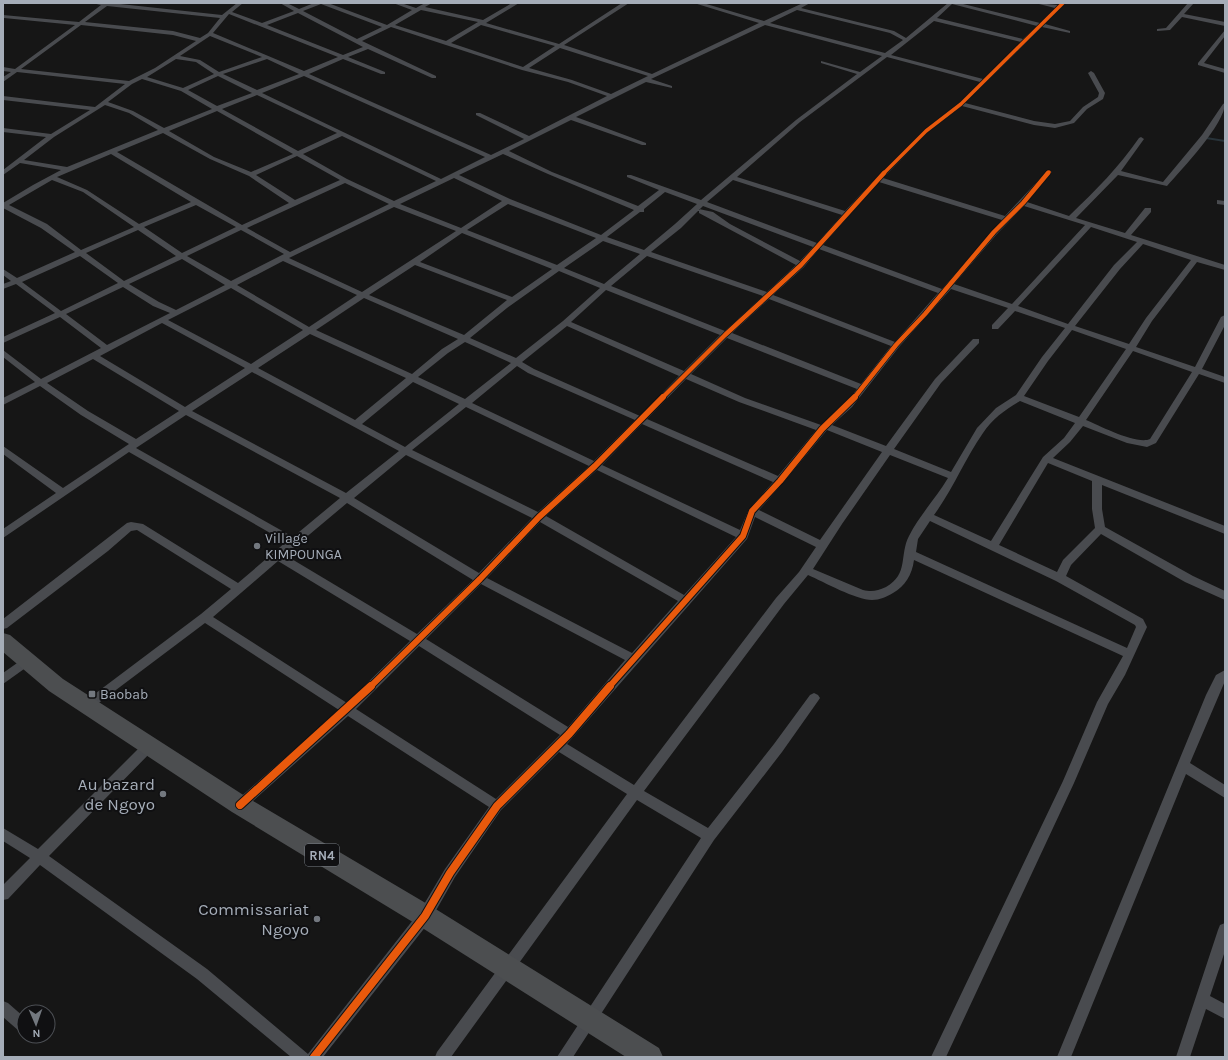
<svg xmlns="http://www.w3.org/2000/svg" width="1228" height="1060" viewBox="0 0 1228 1060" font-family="Karla,sans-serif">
	<rect width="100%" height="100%" fill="#161616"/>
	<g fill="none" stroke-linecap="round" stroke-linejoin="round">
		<path stroke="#283339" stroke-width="2" d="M1206,138l19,3"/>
		<path fill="#494b4f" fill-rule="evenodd" d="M92,3h19l111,12 15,-12h6l-11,9 30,11 32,-12 -14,-8h7l12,6 15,-6h14l59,22 25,-15 -19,-7h8l15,5 9,-5h7l-7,4 58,13 29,-17h7l-33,20 73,21 63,-41h7l-65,42 88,29 107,-51 -65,-20h9l61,18 39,-18h7l-9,5 93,23 12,7 42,-35h11l81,20 15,-15 -20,-5 23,2 2,-2h6l-21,21 25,7v2l-28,-6 -77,76 69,18 21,3 15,-3 13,-14 15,-10 1,-4 -11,-20 3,-2 3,2 11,20 -2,6 -16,10 -13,14 -19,5 -21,-3 -72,-19 -34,26 -45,46 122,38 42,-45 2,-1 3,2 -25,30 42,14c27,-26 50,-49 70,-78l2,-1 3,2 -23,32 42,11 39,-47 21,-31 2,-1c0,21 -43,66 -58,83l-49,-11 -42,43 49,15 20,-25h6v4l-20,23 94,30v5l-28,-8 -45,59 -16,26 59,20 26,-50 4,-2v10l-23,44 23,8v6l-26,-9 -43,69 -9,4 -20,-4 -44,-17 -13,16 -17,16 172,68v8l-123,-49v24l3,18 88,49 32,15v9l-40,-18 -84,-48 -30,31 -5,11 77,43 4,8 -22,48 -17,29 -34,79 -128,274h-15l132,-276 34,-79 26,-46 -209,-96c-2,15 -9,26 -21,33 -7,4 -13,7 -21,7 -16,0 -48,-18 -64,-25l-24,29 -140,187 64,37 66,-84 36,-49 4,-2 4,2 2,3 -2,3 -36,51 -68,88 -141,217h-16l144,-219 -64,-38 -186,257h-16l2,-5 190,-258 -68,-42 -58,58 -46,67 -25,44 -107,136h-32l-94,-78 -157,-114 -32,34 -5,1v-15l27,-27 -27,-17v-13l35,21 108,-108 4,-1 4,1 2,4 -2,4 -105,107 158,113 101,85 112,-143 25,-42 44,-62 -141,-91 -104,93 -4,2 -4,-2 -2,-4 2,-4 103,-91 -134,-87 -113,85 -4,2 -4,-2 -2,-3 2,-3 117,-88 30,-25 -94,-59 -6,1 -23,20 -101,77 -4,1v-10l124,-96 4,-1 12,2 95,59 48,-41 -157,-90 -126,86v-9l53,-36 -53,-39v-8l60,42 66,-44 -48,-29 -41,-29 -37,19v-7l32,-16 -32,-25v-7l38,29 60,-31 -41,-31 -57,26v-6l52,-24 -39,-29 -13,5v-5l8,-3 -8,-6v-6l14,9 58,-26 -34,-24 -38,-20v-5l30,-18 28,-15 -41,-7 -17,12v-5l43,-33 -43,-5v-4l48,6 39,-24 -87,-10v-4l92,11 30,-23 -108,-12 -14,10v-5l8,-5 -8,-1v-4l12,2 60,-44 -71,-7 -1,-3 76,7 22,-17zM321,4l61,23 -25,12 -54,-28zM952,4l85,22 -14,13 -86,-21zM107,6l113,12 -12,15 -8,5 -27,-7 -88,-9zM421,10l57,12 -32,19 -51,-16zM797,10l93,23 13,7 -18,13 -115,-30zM298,13l65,34 -20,8 -76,-30zM229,14l109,43 -34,14 -91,-38zM934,21l87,21 -38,37 -92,-24zM81,25l92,10 23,6 -41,27 -26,13 -108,-12zM481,25l74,21 -32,21 -72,-24zM765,25l117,31 -22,16 -39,-11v2l36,11 -61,46 -95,80 -70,-25h-4v2l32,13 -21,16 -86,-34 -43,-21 62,-31 71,25h4v-2l-70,-26 70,-35 26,6v-2l-21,-7zM391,27l131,43 46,12 39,14 -78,40 -49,-23h-4v2l48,24 -33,16 -182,-81 34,-15 38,15h4v-2l-37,-15 20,-8 64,29h4v-2l-74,-35zM210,36l52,21 -43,15 -19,-12 -20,-4zM560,48l88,28 -37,18 -39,-14 -43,-12zM887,57l93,25 -21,21 -35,27 -48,48 -31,33 -108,-34 63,-55zM176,59l20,3 18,12 -31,14 -36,-11zM267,59l32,15 -42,16 -34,-16zM218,76l34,17 -35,13 -29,-16zM304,76l181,81 -44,22 -179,-86zM142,79l39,12 31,18 -48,19 -31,-17 -25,-9 24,-18zM257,95l80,38 -39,18 -76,-42zM105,105l24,8 29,17 -91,37 -43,-7 30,-23zM217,111l76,43 -42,18 -37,-15 -45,-26zM163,133l47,26 39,17 40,27 -47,22 -125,-73zM342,136l94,45 -42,20 -47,-22 -44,-25zM111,154l80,48 -52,22 -52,-34 -30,-13zM503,154l45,20 86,36 -33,25 -91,-36 -51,-24zM297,156l43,24 -45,20 -39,-25zM454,178l48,23 -41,27 -61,-24zM52,180l31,12 51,35 -53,23 -34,-26 -38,-19zM733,180l109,35 -25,28 -110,-41zM879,182l123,38 -60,69 -119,-44zM345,183l44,21 -99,48 -43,-24zM665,192l32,12 -22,20 -31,26 -37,-13 33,-25h4v-3zM508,204l88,34 -39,27 -90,-35zM196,205l40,22 -54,26 -38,-26zM703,206l110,41 -13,14 -70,-37 -17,-12 -14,-3v4l97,52 -29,27 -116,-40 30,-24zM1024,206l61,19 -73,79 -58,-20 43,-50zM394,207l62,24 -94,61 -73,-34zM1091,227l46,15 -23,23 -46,59 -50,-18zM138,230l38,26 -52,25 -38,-28zM241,230l43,24 -53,27 -44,-25zM462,233l90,36 -40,28 -92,-35zM603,241l37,13 -36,30 -40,-16zM1143,244l48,16 -45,58 -17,26 -54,-18 45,-57zM819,249l119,44 -43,49 -122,-47 31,-28zM80,256l38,27 -57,28 -39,-29zM647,256l116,40 -38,35 -114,-45zM182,259l43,26 -49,25 -17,-8 -30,-18zM283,261l74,34 -48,32 -72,-42zM415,265l92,35 -43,35 -95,-40zM559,271l41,17 -37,33 -47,37 -46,-20 37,-30zM123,287l30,19 17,7 -63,32 -41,-31zM231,288l72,42 -52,34 -83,-44zM951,289l57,19 -16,17v4h6l17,-18 50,17 -23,29 -26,38 -20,13 -19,20 -26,44 -57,-23 47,-66 38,-40v-4h-6l-38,40 -49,67 -54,-21 20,-18 47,-60zM606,290l114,45 -36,36 -113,-49zM364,298l94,41 -16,10 -30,25 -96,-44zM769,299l122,47 -30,38 -129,-51zM162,323l83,45 -60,39 -85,-51zM567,326l112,50 -39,40 -106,-47 -12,-7zM1072,330l54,19 -47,68 -55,-21 24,-35zM310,334l96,44 -51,42 -97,-52zM727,338l130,51 -11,14 -25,22 -76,-27 -54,-24zM465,342l46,21 -46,36 -47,-22 30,-24zM1133,351l59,21 -42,67c-13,6 -50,-13 -64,-19zM93,359l86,52 -43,28 -48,-28 -41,-28zM517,366l11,7 107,47 -41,41 -122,-58zM252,372l147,79 -53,42 -154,-82zM686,379l53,23 77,28 -38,46 -131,-57zM413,382l46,22 -54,43 -43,-23zM1020,401l55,22 -11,15 -21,19 -52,84 -57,-26c19,-26 31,-56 49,-82 9,-14 23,-24 37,-32zM466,407l123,59 -51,46 -126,-62zM186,415l154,83 -47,39 -157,-89zM642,424l131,58 -24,27 -9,21 -138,-65zM827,430l55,22 -62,88 -61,-30 24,-27zM406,455l126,63 -53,55 -125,-75zM890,455l58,23c-12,20 -29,38 -39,58 -10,19 0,38 -23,51 -9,4 -14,5 -23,3l-50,-21 29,-45zM1048,463l44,18v28l3,19 -32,32 -6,12 -58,-27zM597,470l139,67 -52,58 -138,-79zM347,503l126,77 -56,54 -132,-79zM755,517l61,30 -17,25 -23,26 -142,187 -67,-41 180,-205zM930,521l126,60 79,44 1,2 -9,21 -211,-96 2,-13zM540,522l138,79 -46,52 -145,-75zM278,561l132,80 -63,62 -134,-86zM481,584l144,76 -57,67 -142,-88zM419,646l141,89 -64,64 -140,-90z
			M1188,3h6l-10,11 41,8v4l-43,-9 -12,13 -13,1v-2l9,-1z
			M1225,30v6l-21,27 21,6v4l-27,-8v-2z
			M1217,200l8,1v4l-8,-1z
			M27,656l4,2 2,3 -2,3 -28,20v-11z
			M1225,670v11l-35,82 35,22v13l-39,-24 -115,283h-14l149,-362 10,-20z
			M1225,923v28l-15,45 15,8v15l-19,-10 -16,48h-14l42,-127 2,-5z
			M3,1001l5,2 16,14v16l-5,-2 -16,-14z"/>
		<path fill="#4c4e50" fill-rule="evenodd" d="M3,633l7,2 53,44 185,119 186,110 225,140 4,9h-37l-210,-133 -184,-112 -183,-121 -46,-39z"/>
		<g stroke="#101012" stroke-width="5">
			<path id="cycleway-far3" d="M883,174l43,-43 35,-27 102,-101
				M1047,174l2,-2"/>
		</g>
		<g stroke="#101012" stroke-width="6">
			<path id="cycleway-far2" d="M662,398l63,-63 76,-70 83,-92
				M854,398l42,-53 29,-31 69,-82 29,-29 25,-30"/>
		</g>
		<g stroke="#101012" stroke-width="8">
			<path id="cycleway-far1" d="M370,687l110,-108 59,-62 56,-51 68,-69
				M609,687l134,-151 9,-25 28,-30 42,-52 33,-32"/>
		</g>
		<g stroke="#101012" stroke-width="10">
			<path id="cycleway" d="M240,805l131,-119
				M314,1057l111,-141 25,-43 47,-67 72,-72 41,-48"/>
		</g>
		<use href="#cycleway-far3" stroke="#e8590c" stroke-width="3.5"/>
		<use href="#cycleway-far2" stroke="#e8590c" stroke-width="4.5"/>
		<use href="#cycleway-far1" stroke="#e8590c" stroke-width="6"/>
		<use href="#cycleway" stroke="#e8590c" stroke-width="8"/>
	</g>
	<g fill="#73787f" stroke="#101012" stroke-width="1.5">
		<circle cx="257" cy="546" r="4"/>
		<rect x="88" y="690" width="8" height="8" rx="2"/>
		<circle cx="163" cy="794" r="4"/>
		<circle cx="317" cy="919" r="4"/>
	</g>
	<g text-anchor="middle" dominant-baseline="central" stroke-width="4" stroke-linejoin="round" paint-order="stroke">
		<rect fill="#101012" stroke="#787e86" stroke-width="1" x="305" y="844" width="34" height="22" rx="3"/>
		<g font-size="13" font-weight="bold" fill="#a5adb8">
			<text x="322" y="855">RN4</text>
		</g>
		<g font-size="14" fill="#a5adb8" stroke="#101012" text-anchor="start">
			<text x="265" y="538">Village<tspan x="265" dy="16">KIMPOUNGA</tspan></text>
			<text x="100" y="694">Baobab</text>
		</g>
		<g font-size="17" fill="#a5adb8" stroke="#101012" text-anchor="end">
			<text x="155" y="784">Au bazard<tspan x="155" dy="20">de Ngoyo</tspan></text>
			<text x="309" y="909">Commissariat<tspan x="309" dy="20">Ngoyo</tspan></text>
		</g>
	</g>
	<rect width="1228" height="1060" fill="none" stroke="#a5adb8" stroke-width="8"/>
	<g transform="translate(36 1024) rotate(178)"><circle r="19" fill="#101012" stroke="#4c4f54"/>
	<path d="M0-3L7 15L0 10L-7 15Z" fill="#73787f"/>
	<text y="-6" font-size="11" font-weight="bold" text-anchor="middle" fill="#a5adb8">N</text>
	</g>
</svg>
